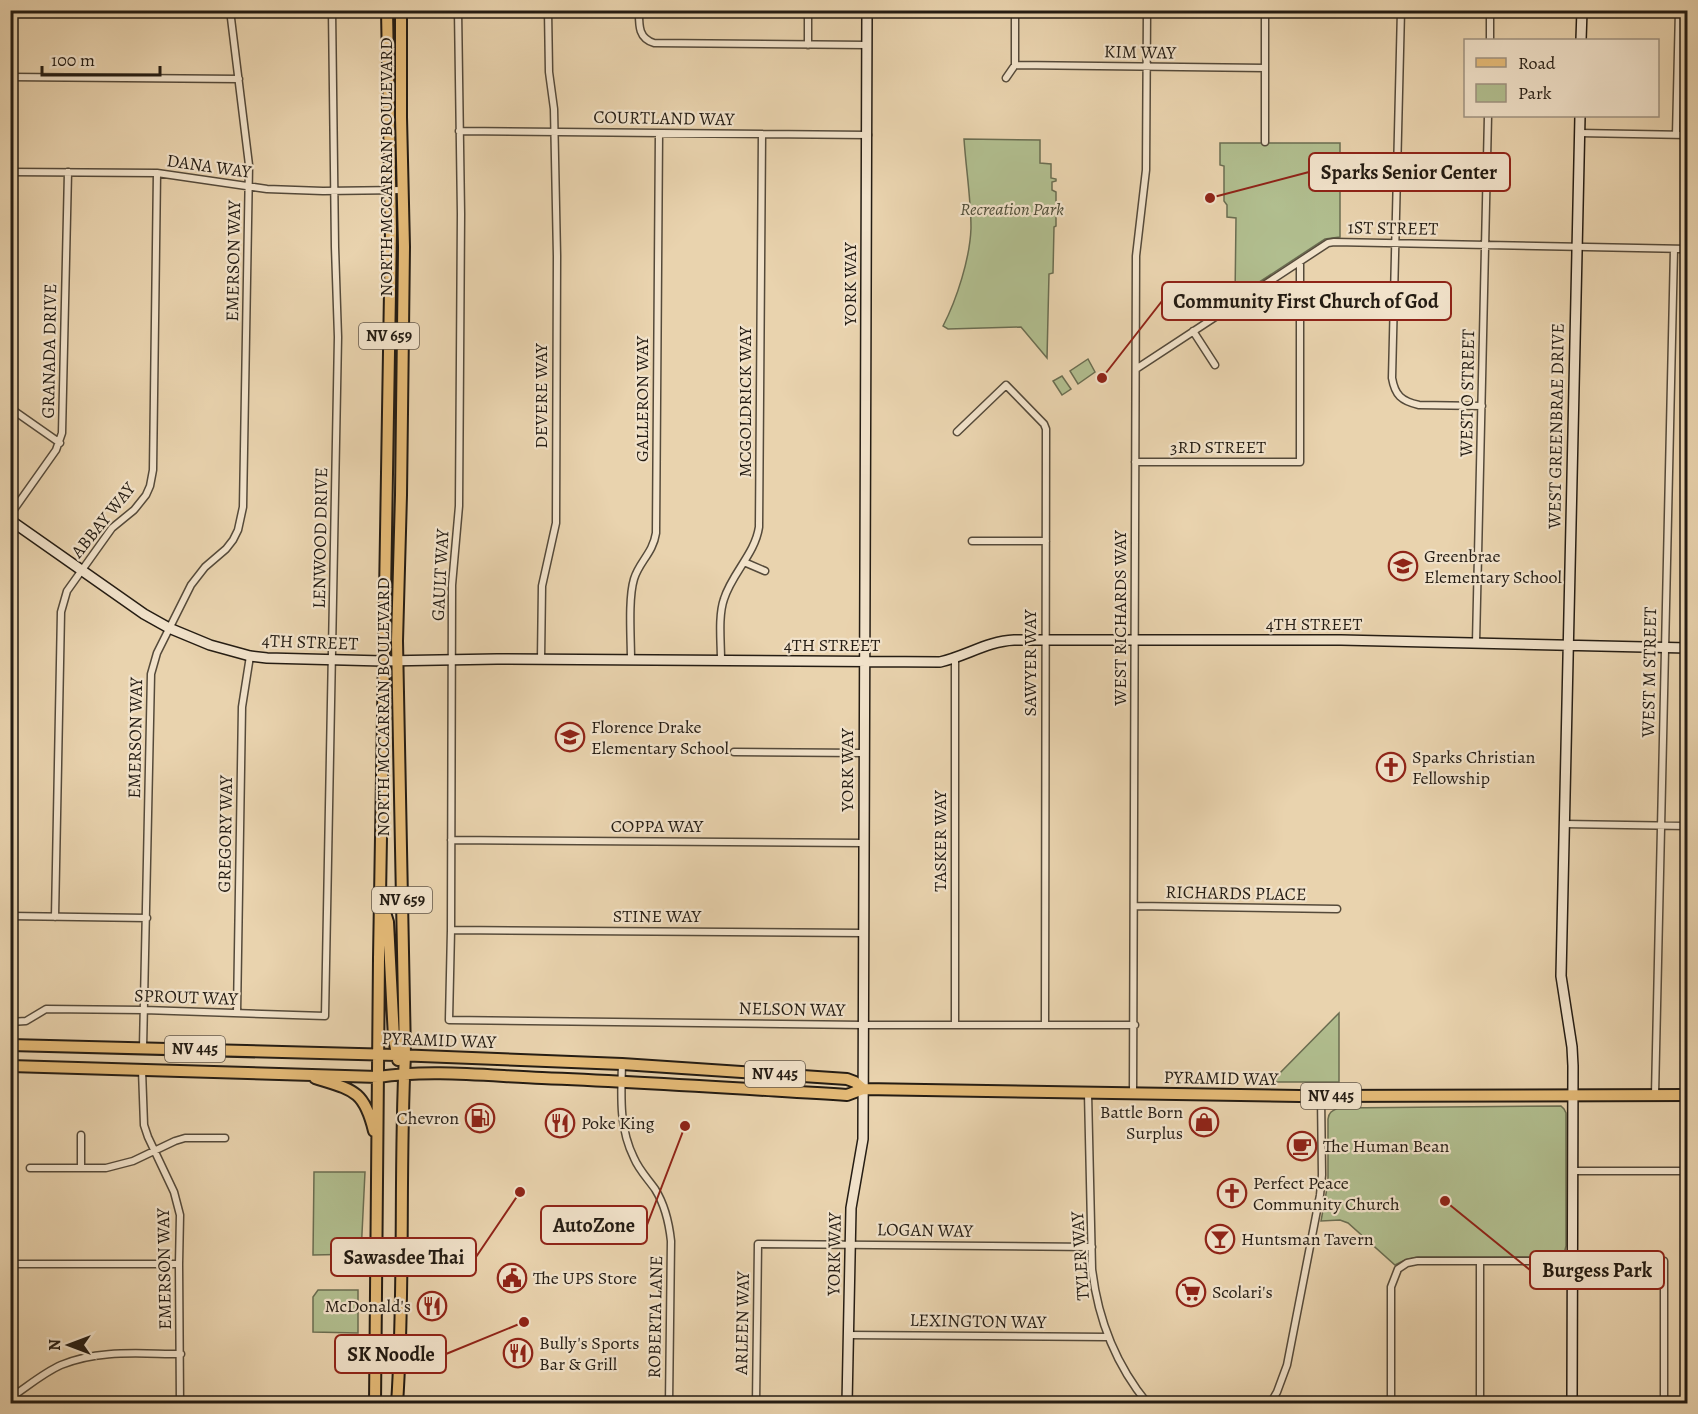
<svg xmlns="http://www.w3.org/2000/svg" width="1698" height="1414" viewBox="0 0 1698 1414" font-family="Alegreya,serif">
	<rect width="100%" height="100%" fill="#e9d3ae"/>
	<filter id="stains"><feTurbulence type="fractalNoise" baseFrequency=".00333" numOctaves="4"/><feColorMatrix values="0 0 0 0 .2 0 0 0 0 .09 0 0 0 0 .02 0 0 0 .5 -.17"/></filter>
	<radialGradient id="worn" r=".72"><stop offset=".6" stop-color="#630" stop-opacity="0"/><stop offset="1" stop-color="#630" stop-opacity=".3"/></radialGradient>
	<path fill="#b1be8f" stroke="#6a6d51" stroke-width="1.5" d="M964,139l76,1v23l11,1v14l5,1v2l-4,1v8l4,2v34l-2,1 -1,46 -4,1 -2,84 -26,-31 -73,2 -5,-3c14,-27 27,-68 28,-98 0,-29 -5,-59 -7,-89z
		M1220,143h120v94l-15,2 -90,59 1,-80 -9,-1v-12l-3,-4v-35l-4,-1z
		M1088,359l7,13 -17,12 -8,-13z
		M1062,376l9,13 -9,6 -9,-14z
		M1339,1013v69h-64l3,-7z
		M1561,1106l3,3 2,4v133l-2,8 -5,3h-141l-13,3 -10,5 -47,-42 -8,-3 -19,1 7,-38v-64c1,-7 4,-8 10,-11z
		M314,1172h51l-4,82 -48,1z
		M318,1290h40v43l-45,-1v-35z"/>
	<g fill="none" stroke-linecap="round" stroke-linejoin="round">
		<g stroke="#554a3a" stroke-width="9">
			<path id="street" d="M458,10l3,204 -2,292 -7,79 -1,345 -2,90 414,5h272
				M639,10c0,15 -1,28 15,33l213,2
				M808,10v35
				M1265,10v132
				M1401,10l-9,368c3,17 9,23 27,27l63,1
				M1490,40v-30
				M1015,65l250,3
				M10,77l229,2
				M1006,78l9,-13v-47l2,-8
				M459,131l409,4
				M1579,133l109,2
				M1676,135l3,-125
				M10,172l147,1 110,16 56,2 80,-1
				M1193,331l22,34
				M1136,369l192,-126 6,-1 354,7
				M10,408l50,35
				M957,432l49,-47 38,39 2,5 -1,596
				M1135,462h165v-200
				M10,515l46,-65 6,-17 6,-261
				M972,541h74
				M744,562l21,9
				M1476,643l12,-527
				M541,659l1,-73 14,-63 1,-267 -3,-147 -5,-37 -1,-62
				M631,660c0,-22 -3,-61 3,-81 5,-17 19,-26 22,-46l3,-400
				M721,660c0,-18 -3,-44 3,-61 8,-26 31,-45 35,-72l3,-393
				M734,752l130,1
				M1564,824l124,2
				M451,840l412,3
				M1135,906l202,3
				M10,916l137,2
				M55,917l6,-305 6,-21 45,-63 22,-18 12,-15 4,-9 3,-16 4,-297
				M451,930l412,3
				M237,1013l5,-306 8,-51
				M10,1022l16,-1 20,-12 98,1 181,6 13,-679 -3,-90 -3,-237
				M955,1025v-367
				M143,1048l8,-374 6,-21 34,-68 14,-18 21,-18 7,-9 5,-10 5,-23 6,-342 -19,-155
				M622,1064c-1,32 -3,64 12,94 5,12 14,21 21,31 10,16 14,33 16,52l-2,163
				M142,1070l2,55 4,12 26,55 6,23 -1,49 1,140
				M1088,1093l4,176c6,51 23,95 56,135
				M1133,1094l3,-838 10,-86 1,-160
				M1655,1095l19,-846
				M30,1168h76l27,-7 42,-20 10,-3h40
				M81,1168v-33
				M1572,1171h116
				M1480,1261v143
				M10,1264h169
				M848,1335l259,2
				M10,1398c17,-11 33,-25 51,-33 38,-16 80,-11 120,-11
				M756,1404l2,-160 334,3
				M1270,1404l7,-12 10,-27 33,-170 2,-20 -1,-79
				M1391,1404v-117l7,-18 9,-6 10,-2h247v143"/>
		</g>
		<g stroke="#241c13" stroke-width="12">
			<path id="secondary" d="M1581,40l1,-30
				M10,520l134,94 25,14 41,17 40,11 17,2 116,3 114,-2 443,3c26,-6 48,-21 74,-22h327l347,8
				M847,1404l4,-196 12,-69 4,-1129
				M1572,1404l1,-338 -1,-19 -11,-71 19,-860"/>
		</g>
		<g stroke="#241c13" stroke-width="14">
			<path id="primary" d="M383,906l5,16 6,116 4,22
				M10,1045l386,10 226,9 225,15 8,3 8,7
				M10,1066l368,11c52,-8 112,-1 164,1 102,4 204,11 305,17l16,-6 437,7 388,-1
				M315,1078c38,12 49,12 59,53
				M375,1404l4,-446 12,-727 -4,-221
				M397,1404c8,-116 2,-233 8,-349l-8,-414 4,-146 3,-248 -3,-130v-107"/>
		</g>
		<use href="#street" stroke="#f1e2ca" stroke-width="6"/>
		<use href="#secondary" stroke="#f1e2ca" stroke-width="9"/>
		<use href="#primary" stroke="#e4ba77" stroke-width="10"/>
	</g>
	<defs>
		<g id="school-ring" transform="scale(1.5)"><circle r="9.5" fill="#f1e2ca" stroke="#8f2418" stroke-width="1.5"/><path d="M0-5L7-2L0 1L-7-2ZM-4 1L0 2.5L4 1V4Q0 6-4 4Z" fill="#8f2418"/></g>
		<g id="church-ring" transform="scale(1.5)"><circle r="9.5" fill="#f1e2ca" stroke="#8f2418" stroke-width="1.5"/><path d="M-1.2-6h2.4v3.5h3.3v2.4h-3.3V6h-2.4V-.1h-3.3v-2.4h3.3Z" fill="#8f2418"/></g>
		<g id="fuel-ring" transform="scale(1.5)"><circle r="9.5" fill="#f1e2ca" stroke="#8f2418" stroke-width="1.5"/><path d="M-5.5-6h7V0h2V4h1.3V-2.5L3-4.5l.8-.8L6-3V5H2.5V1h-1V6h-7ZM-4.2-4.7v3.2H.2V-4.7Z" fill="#8f2418"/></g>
		<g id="shop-ring" transform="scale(1.5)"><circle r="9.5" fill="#f1e2ca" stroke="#8f2418" stroke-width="1.5"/><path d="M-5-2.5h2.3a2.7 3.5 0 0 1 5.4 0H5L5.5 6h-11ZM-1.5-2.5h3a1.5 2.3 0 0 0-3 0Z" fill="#8f2418"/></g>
		<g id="restaurant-ring" transform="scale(1.5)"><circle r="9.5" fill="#f1e2ca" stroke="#8f2418" stroke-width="1.5"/><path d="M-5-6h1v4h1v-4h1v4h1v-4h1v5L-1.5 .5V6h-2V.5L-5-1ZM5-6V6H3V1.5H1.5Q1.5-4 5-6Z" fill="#8f2418"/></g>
		<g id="cafe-ring" transform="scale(1.5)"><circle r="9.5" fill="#f1e2ca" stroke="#8f2418" stroke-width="1.5"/><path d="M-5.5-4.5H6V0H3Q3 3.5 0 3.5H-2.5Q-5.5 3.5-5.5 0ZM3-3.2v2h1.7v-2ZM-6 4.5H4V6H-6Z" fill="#8f2418"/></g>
		<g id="bar-ring" transform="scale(1.5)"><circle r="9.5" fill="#f1e2ca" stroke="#8f2418" stroke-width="1.5"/><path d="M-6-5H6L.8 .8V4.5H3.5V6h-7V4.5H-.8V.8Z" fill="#8f2418"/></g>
		<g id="civic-ring" transform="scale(1.5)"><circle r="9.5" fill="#f1e2ca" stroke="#8f2418" stroke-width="1.5"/><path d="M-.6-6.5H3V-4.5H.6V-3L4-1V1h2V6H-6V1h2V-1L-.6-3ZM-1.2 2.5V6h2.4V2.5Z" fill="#8f2418"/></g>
		<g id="supermarket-ring" transform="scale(1.5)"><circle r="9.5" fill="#f1e2ca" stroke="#8f2418" stroke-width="1.5"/><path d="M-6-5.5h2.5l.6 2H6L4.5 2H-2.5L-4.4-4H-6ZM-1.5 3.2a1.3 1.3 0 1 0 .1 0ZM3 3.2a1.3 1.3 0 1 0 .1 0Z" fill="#8f2418"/></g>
	</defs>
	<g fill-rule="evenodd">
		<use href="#school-ring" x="1403" y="566"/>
		<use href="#school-ring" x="570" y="737"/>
		<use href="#church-ring" x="1391" y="767"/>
		<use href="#fuel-ring" x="480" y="1118"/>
		<use href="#shop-ring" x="1204" y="1122"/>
		<use href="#restaurant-ring" x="560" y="1123"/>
		<use href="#cafe-ring" x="1302" y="1146"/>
		<use href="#church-ring" x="1232" y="1193"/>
		<use href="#bar-ring" x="1220" y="1239"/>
		<use href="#civic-ring" x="512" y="1278"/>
		<use href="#supermarket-ring" x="1191" y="1292"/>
		<use href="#restaurant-ring" x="432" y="1306"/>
		<use href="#restaurant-ring" x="518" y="1353"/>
	</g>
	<g text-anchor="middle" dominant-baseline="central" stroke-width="4.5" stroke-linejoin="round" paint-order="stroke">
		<g fill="#f1e2ca" stroke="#62574a" stroke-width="1.5">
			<rect x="359" y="323" width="60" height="26" rx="4.5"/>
			<rect x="372" y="887" width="60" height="26" rx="4.5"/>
			<rect x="165" y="1036" width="60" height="26" rx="4.5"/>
			<rect x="745" y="1061" width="60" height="26" rx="4.5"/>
			<rect x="1301" y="1083" width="60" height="26" rx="4.5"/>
		</g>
		<g font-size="16" font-weight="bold" fill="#241c13">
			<text x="389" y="336">NV 659</text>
			<text x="402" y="900">NV 659</text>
			<text x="195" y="1049">NV 445</text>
			<text x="775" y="1074">NV 445</text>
			<text x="1331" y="1096">NV 445</text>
		</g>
		<g font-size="18" fill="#241c13" stroke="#f1e2ca">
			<text transform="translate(1140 52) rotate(1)">KIM WAY</text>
			<text transform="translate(664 118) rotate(1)">COURTLAND WAY</text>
			<text transform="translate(209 166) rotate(8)">DANA WAY</text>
			<text transform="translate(386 167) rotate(-90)">NORTH MCCARRAN BOULEVARD</text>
			<text transform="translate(1393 228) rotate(1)">1ST STREET</text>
			<text transform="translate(233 261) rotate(-89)">EMERSON WAY</text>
			<text transform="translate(850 284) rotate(-90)">YORK WAY</text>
			<text transform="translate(49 351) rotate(-89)">GRANADA DRIVE</text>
			<text transform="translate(1467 393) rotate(-89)">WEST O STREET</text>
			<text transform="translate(541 396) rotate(-90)">DEVERE WAY</text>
			<text transform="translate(642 399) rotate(-90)">GALLERON WAY</text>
			<text transform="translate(745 402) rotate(-90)">MCGOLDRICK WAY</text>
			<text transform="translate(1556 426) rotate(-89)">WEST GREENBRAE DRIVE</text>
			<text x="1218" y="447">3RD STREET</text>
			<text transform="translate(103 520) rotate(-51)">ABBAY WAY</text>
			<text transform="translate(320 538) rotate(-89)">LENWOOD DRIVE</text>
			<text transform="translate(440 575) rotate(-87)">GAULT WAY</text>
			<text transform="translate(1120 618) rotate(-90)">WEST RICHARDS WAY</text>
			<text x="1314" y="624">4TH STREET</text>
			<text transform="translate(310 642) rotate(2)">4TH STREET</text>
			<text x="832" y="645">4TH STREET</text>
			<text transform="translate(1030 663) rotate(-90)">SAWYER WAY</text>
			<text transform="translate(1649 672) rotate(-89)">WEST M STREET</text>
			<text transform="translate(383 707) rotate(-90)">NORTH MCCARRAN BOULEVARD</text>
			<text transform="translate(135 738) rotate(-89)">EMERSON WAY</text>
			<text transform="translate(847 770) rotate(-90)">YORK WAY</text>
			<text x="657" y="826">COPPA WAY</text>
			<text transform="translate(225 834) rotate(-89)">GREGORY WAY</text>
			<text transform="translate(940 841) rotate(-90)">TASKER WAY</text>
			<text transform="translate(1236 893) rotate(1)">RICHARDS PLACE</text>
			<text x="657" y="916">STINE WAY</text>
			<text transform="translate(186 997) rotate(2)">SPROUT WAY</text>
			<text transform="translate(792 1009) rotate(1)">NELSON WAY</text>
			<text transform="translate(439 1040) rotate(2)">PYRAMID WAY</text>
			<text transform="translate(1221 1078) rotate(1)">PYRAMID WAY</text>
			<text transform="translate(925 1230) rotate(1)">LOGAN WAY</text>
			<text transform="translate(834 1254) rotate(-89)">YORK WAY</text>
			<text transform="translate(1080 1256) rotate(-94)">TYLER WAY</text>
			<text transform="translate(164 1269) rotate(-91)">EMERSON WAY</text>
			<text transform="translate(655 1317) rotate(-89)">ROBERTA LANE</text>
			<text transform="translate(978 1321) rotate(1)">LEXINGTON WAY</text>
			<text transform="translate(742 1323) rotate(-89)">ARLEEN WAY</text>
		</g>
		<g font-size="18" font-style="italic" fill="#4e4d38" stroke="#f1e2ca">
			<text x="1012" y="209">Recreation Park</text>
		</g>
		<g font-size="18" fill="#241c13" stroke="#f1e2ca" text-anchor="start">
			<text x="1424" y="556">Greenbrae<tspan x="1424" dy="21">Elementary School</tspan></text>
			<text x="591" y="727">Florence Drake<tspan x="591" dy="21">Elementary School</tspan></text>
			<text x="1412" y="757">Sparks Christian<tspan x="1412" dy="21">Fellowship</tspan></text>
			<text x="1183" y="1112" text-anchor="end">Battle Born<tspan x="1183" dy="21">Surplus</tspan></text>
			<text x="459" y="1118" text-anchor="end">Chevron</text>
			<text x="581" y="1123">Poke King</text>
			<text x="1323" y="1146">The Human Bean</text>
			<text x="1253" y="1183">Perfect Peace<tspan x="1253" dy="21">Community Church</tspan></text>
			<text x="1241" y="1239">Huntsman Tavern</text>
			<text x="533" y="1278">The UPS Store</text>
			<text x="1212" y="1292">Scolari's</text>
			<text x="411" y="1306" text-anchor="end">McDonald's</text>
			<text x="539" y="1343">Bully's Sports<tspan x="539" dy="21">Bar &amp; Grill</tspan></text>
		</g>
	</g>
	<path fill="none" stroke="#8f2418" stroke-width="2" d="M1210 198L1309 172M1102 378L1162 301M685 1126L647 1225M520 1192L476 1257M1445 1201L1530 1270M524 1322L446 1354"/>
	<g fill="#8f2418" stroke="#f1e2ca" stroke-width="2">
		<circle cx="1210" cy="198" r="6"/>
		<circle cx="1102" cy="378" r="6"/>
		<circle cx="685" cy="1126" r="6"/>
		<circle cx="520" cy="1192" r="6"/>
		<circle cx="1445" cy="1201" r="6"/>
		<circle cx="524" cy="1322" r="6"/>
	</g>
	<g fill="#f1e2ca" stroke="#8f2418" stroke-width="2">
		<rect x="1309" y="153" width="201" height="38" rx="6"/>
		<rect x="1162" y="282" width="289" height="38" rx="6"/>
		<rect x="541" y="1206" width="106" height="38" rx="6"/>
		<rect x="331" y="1238" width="145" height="38" rx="6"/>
		<rect x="1530" y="1251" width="134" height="38" rx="6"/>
		<rect x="335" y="1335" width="111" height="38" rx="6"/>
	</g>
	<g font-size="20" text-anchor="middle" font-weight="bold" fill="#241c13">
		<text x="1409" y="179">Sparks Senior Center</text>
		<text x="1306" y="308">Community First Church of God</text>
		<text x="594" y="1232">AutoZone</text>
		<text x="404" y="1264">Sawasdee Thai</text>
		<text x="1597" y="1277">Burgess Park</text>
		<text x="391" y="1361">SK Noodle</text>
	</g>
	<rect width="1698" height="1414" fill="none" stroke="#e9d3ae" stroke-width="36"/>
	<rect x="12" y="12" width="1674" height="1390" fill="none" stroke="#241c13" stroke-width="3"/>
	<rect x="18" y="18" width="1662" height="1378" fill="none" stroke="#241c13" stroke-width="1.5"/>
	<rect x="1464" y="39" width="195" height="78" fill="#f1e2ca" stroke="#9f9381" stroke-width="1.5"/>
	<rect x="1476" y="58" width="30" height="9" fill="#e4ba77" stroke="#9f9381" stroke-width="1.5"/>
	<text x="1518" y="69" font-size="18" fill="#241c13">Road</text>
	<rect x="1476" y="84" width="30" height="18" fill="#b1be8f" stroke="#9f9381" stroke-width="1.5"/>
	<text x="1518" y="99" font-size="18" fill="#241c13">Park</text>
	<g transform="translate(69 1345) rotate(270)" stroke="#f1e2ca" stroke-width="4.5" paint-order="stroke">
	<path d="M0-4.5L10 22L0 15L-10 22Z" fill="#241c13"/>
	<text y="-9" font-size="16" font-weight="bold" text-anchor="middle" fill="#241c13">N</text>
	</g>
	<path d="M42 66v9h118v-9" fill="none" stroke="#241c13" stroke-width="3"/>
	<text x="51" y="66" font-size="18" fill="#241c13" stroke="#f1e2ca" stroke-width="4.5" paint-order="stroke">100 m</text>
	<rect width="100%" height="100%" filter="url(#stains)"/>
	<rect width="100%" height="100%" fill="url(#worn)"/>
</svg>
